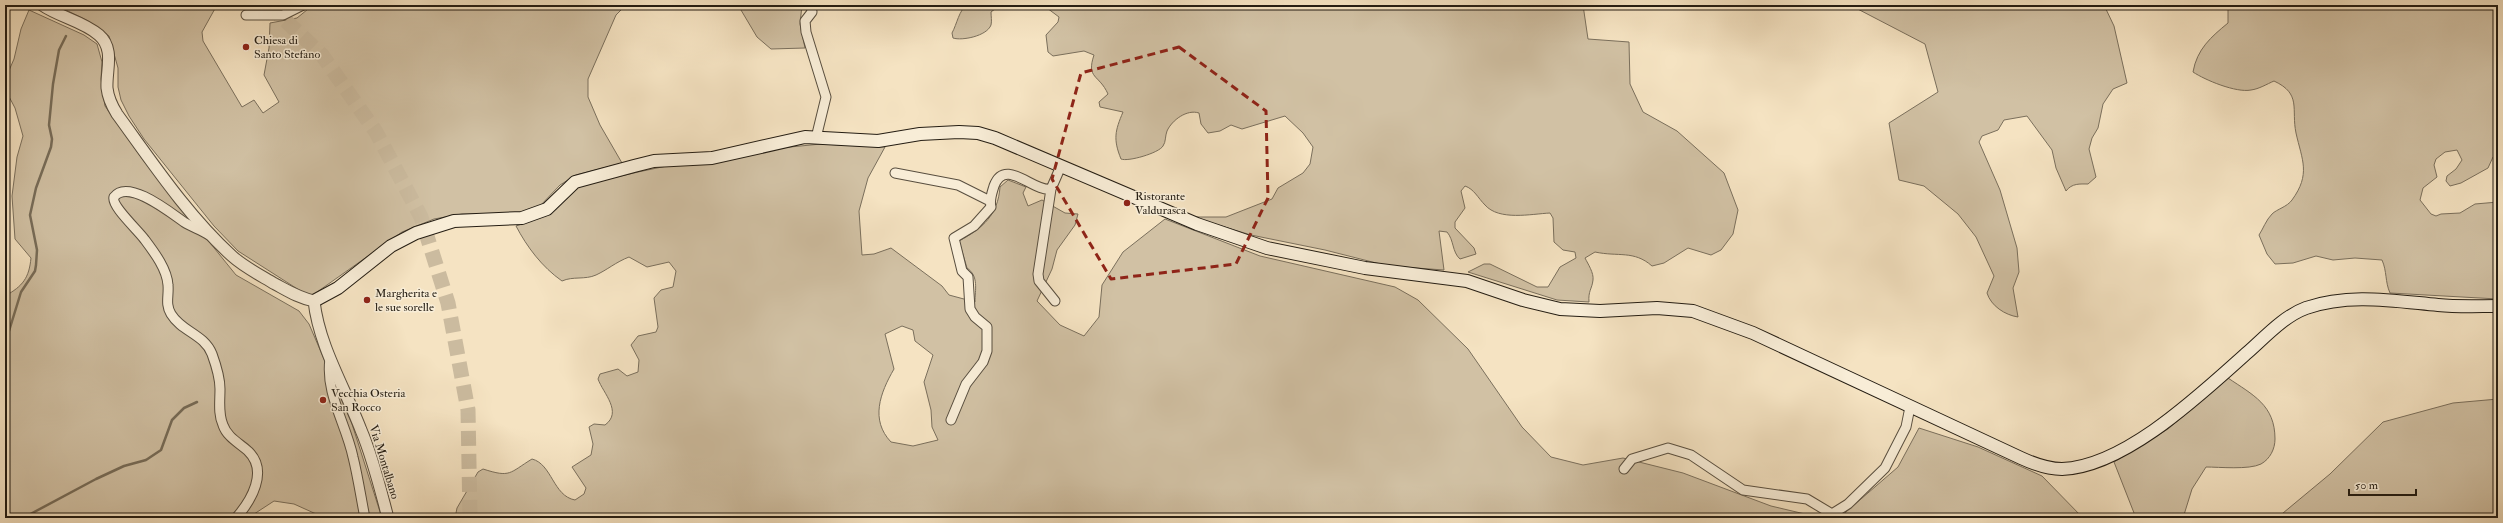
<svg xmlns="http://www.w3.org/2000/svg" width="2503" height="523" viewBox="0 0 2503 523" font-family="'IM FELL Double Pica',serif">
	<rect width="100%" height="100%" fill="#f5e3c2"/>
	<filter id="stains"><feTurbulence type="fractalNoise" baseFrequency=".005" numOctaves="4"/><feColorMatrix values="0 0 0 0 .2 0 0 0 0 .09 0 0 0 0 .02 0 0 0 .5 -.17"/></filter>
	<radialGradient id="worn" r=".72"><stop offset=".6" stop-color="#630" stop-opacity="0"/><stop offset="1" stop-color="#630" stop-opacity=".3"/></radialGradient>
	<path fill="#d1c1a4" stroke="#7a6f5c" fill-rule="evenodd" d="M56,5h161l-15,27 1,9 39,66 12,-7 9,13 16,-11 -15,-27 5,-27 1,-25 27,-5 16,-13h313l-10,10 -28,64v18l12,28 22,38 -46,12 -16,10 -21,22 -25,7h-52l-28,5 -32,13 -92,65 -72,-46 -24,-25 -70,-87 -15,-23 -8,-16 -3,-13v-19l-9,-32 -21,-15z
		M225,5h73l-16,13z
		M738,5h64l-2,19 5,24 -34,1 -14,-12z
		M967,5h33l-9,7c0,4 1,9 0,13 -4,11 -29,16 -38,13l-1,-5c5,-9 7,-23 15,-28z
		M1043,5h540l5,34 41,3 1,42 13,28 34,19 47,42 14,37 -5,24 -12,16 -10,5 -23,-7 -24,15 -12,3c-18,-16 -34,-9 -57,-14l-10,6c3,6 9,15 8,22 -1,9 -5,11 -4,22l-32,-2 -89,-28 16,-8h6l47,23h11l12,-20 16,-9 -1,-6 -12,-2 -9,-8 -1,-24 -3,-5c-19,1 -51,8 -65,-8 -7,-7 -11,-16 -20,-19l-4,5 4,17 -10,14v6l19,20 2,6 -16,5c-8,-7 -6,-19 -13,-27l-8,-1 5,39 -56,-4 -63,-16 -74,-15 -59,-18h34l46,-18 6,-11 25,-15 7,-9 3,-17 -10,-14 -18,-17 -43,13 -11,-4 -11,6 -12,2 -7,-9 -2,-11c-12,-4 -27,7 -32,18 -2,5 -1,11 -4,15 -4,7 -35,16 -42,13 -8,-20 -6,-28 2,-47l-23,-5 -1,-5 9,-8c-9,-20 -22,-15 -14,-39l-10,-4 -31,5 -5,-4 -2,-17 12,-13 1,-5z
		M1850,5h254l10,21 13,57 -14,6 -10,15 -5,24 -6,10 -3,11 7,28 -8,7c-8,0 -16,-1 -22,7l-10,-23 -4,-18 -25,-34 -23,4 -6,10 -16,6 -3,6 21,48 17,58 2,24 -6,16 5,29c-13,-2 -27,-11 -31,-24l7,-17 -18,-39 -18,-23 -34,-28 -25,-6 -10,-57 49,-31 -13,-48z
		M2228,5h270v149l-5,3 -5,11 -27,15 -11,3 -4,-5 1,-5 9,-7 6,-9 -5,-10 -12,2 -9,7 -2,6 3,12 -14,11 -3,12 11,14 5,2 5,-2 19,-1 15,-9 23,-2v97l-108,-6c-5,-11 -3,-22 -8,-33l-27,-2 -22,2 -17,-4 -23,7 -18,1 -8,-10 -8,-19c4,-6 7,-15 13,-21 5,-5 15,-7 20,-14 19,-26 10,-40 4,-67 -5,-24 6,-39 -22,-52 -7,3 -15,8 -23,9 -15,3 -46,-10 -58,-18 4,-23 18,-35 35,-49z
		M29,10l55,25 13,9 5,18 -1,17 4,27 38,54 93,115 63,36 10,13 43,100 30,94h-13v-2l-44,2 -31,-14 -20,-3 -26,17h-243v-222c18,-10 24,-18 26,-38l-16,-19 -3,-43 5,-39 6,-21 -8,-28 -10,-19 2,-14 7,-16 7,-30z
		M821,144l64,3 -17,31 -9,33 3,44 12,-1 17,-6 51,38 7,9 26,7c0,-12 4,-26 -8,-34l-8,-27c24,-13 39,-26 41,-54l8,-7 18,7 -3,6 5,13 14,-6 23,13 13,1 -3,11 -18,25 -5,19 -15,32 23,24 24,11 15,-19 3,-32 21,-33 42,-33 95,37 135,31 23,13 50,49 54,78 29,30 32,8 40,-7 60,15 88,33 51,12h-1367l2,-10 21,-36 5,-3c28,9 26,4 49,-10 20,5 21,37 43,41l9,-6 2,-6 -14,-21 19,-12 2,-11 -4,-17 5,-3 11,1c18,-13 -2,-32 -7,-46l2,-5 18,-5 9,7 11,-4 1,-12 -8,-15 7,-9 18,-4 2,-5 -4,-29 7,-8 12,-3 3,-16 -7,-9 -22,5 -18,-10c-13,5 -22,13 -33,18 -11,5 -23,1 -34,6 -20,-14 -35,-34 -46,-55l32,-11 25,-24 8,-5c78,-21 159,-35 240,-42zM902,326l11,4 2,11 18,14 -9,27 7,28 1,17 6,13 -25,6 -22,-4c-21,-22 -11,-49 3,-73l-9,-35z
		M2228,378c25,17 47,27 47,61 0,10 -5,20 -14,25 -12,6 -42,3 -55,3l-14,22 -9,29h-47l-22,-56 54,-33z
		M2498,399v119h-221l53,-44 53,-52 70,-19z
		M1919,428l59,19 64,29 41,42h-244l59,-51z"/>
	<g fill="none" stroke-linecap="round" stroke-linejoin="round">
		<path stroke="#776c58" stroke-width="2.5" d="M5,344l16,-52 14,-21 1,-6 1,-15 -7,-35 6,-27 15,-41 1,-8 -3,-14 4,-41 6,-34 7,-14
			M23,518l73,-39 28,-13 22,-6 15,-10 11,-30 12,-12 13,-6"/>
		<path stroke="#cbbb9f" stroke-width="15" stroke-dasharray="15 8" stroke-linecap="butt" d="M269,5l53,50 54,77 45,85 27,86 20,107 2,108"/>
		<g stroke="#584e3f" stroke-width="11">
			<path id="minor" d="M811,5l1,7 -7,9 1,11 20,65 -10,41
				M246,15h37l20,-10
				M895,173l63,12 32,16
				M1051,189l-13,85 1,7 16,20
				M209,235c-8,-5 -17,-8 -25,-13 -13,-9 -56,-44 -70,-25 -3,9 24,33 31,43 9,12 22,29 23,45 1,11 -3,19 3,29 11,18 33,20 41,40 4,11 8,24 8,35 0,13 -2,25 3,36 4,12 16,18 25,26 21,20 3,50 -12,67
				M330,359c-5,34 16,65 23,98 5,20 8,41 12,61
				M951,420l15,-36 17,-22 4,-11v-24l-12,-10 -5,-8 -2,-32 -6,-6 -8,-33 20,-12 17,-19c-2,-7 1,-14 3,-21 11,-30 40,7 57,3l10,-23
				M1624,469l8,-10 36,-11 23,7 52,35 64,9 25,15 16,-10 37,-36 21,-41 4,-20"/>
		</g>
		<g stroke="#584e3f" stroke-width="13">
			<path id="tertiary" d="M42,5c17,12 41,16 57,30 16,14 7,35 8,53 1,9 5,18 10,26 35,48 70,101 115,142 12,11 28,19 43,28 13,7 24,14 39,17 5,45 31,87 47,129 12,28 19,58 27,88"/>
		</g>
		<g stroke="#241d13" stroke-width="14">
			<path id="secondary" d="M314,301l24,-13 53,-42 25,-13 38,-12 68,-3 25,-9 28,-27 59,-16 20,-5 58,-3 93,-21 73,4 42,-7 39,-2 19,1 17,5 202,86 70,24 98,20 102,13 56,19 37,9 40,2 57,-3 36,3 60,22 268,125c13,6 26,11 41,11 63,-2 140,-76 186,-117 17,-15 36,-36 58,-44 43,-15 88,-7 132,-3 20,2 40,1 60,1"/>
		</g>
		<use href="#minor" stroke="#f8edd7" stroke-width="9"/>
		<use href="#tertiary" stroke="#f8edd7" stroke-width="11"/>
		<use href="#secondary" stroke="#f8edd7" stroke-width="12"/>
	</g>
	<path fill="none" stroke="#8f2418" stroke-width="3" stroke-dasharray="8 5" stroke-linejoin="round" d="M1179,47l87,64 2,87 -32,66 -125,15 -59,-100 29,-106z"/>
	<g fill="#8f2418" stroke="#f8edd7" stroke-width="1.5">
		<circle cx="246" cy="47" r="4"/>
		<circle cx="1127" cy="203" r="4"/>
		<circle cx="367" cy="300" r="4"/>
		<circle cx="323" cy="400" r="4"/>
	</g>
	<g text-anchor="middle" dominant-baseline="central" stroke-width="3" stroke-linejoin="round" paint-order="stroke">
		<g font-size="12" fill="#241d13" stroke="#f8edd7" text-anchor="start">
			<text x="254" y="40">Chiesa di<tspan x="254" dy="14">Santo Stefano</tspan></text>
			<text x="1135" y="196">Ristorante<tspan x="1135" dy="14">Valdurasca</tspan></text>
			<text x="375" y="293">Margherita e<tspan x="375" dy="14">le sue sorelle</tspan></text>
			<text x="331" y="393">Vecchia Osteria<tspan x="331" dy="14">San Rocco</tspan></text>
		</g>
		<g font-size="12" fill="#241d13" stroke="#f8edd7">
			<text transform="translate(384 462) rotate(73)">Via Montalbano</text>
		</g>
	</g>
	<rect width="2503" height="523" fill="none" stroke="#f5e3c2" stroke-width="20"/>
	<rect x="6" y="6" width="2491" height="511" fill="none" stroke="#241d13" stroke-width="2"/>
	<rect x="10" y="10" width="2483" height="503" fill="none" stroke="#241d13"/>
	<path d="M2349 489v6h67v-6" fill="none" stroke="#241d13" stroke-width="2"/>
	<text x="2355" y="489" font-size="12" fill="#241d13" stroke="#f8edd7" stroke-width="3" paint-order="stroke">50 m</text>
	<rect width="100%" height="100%" filter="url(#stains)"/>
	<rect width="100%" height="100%" fill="url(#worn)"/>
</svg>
